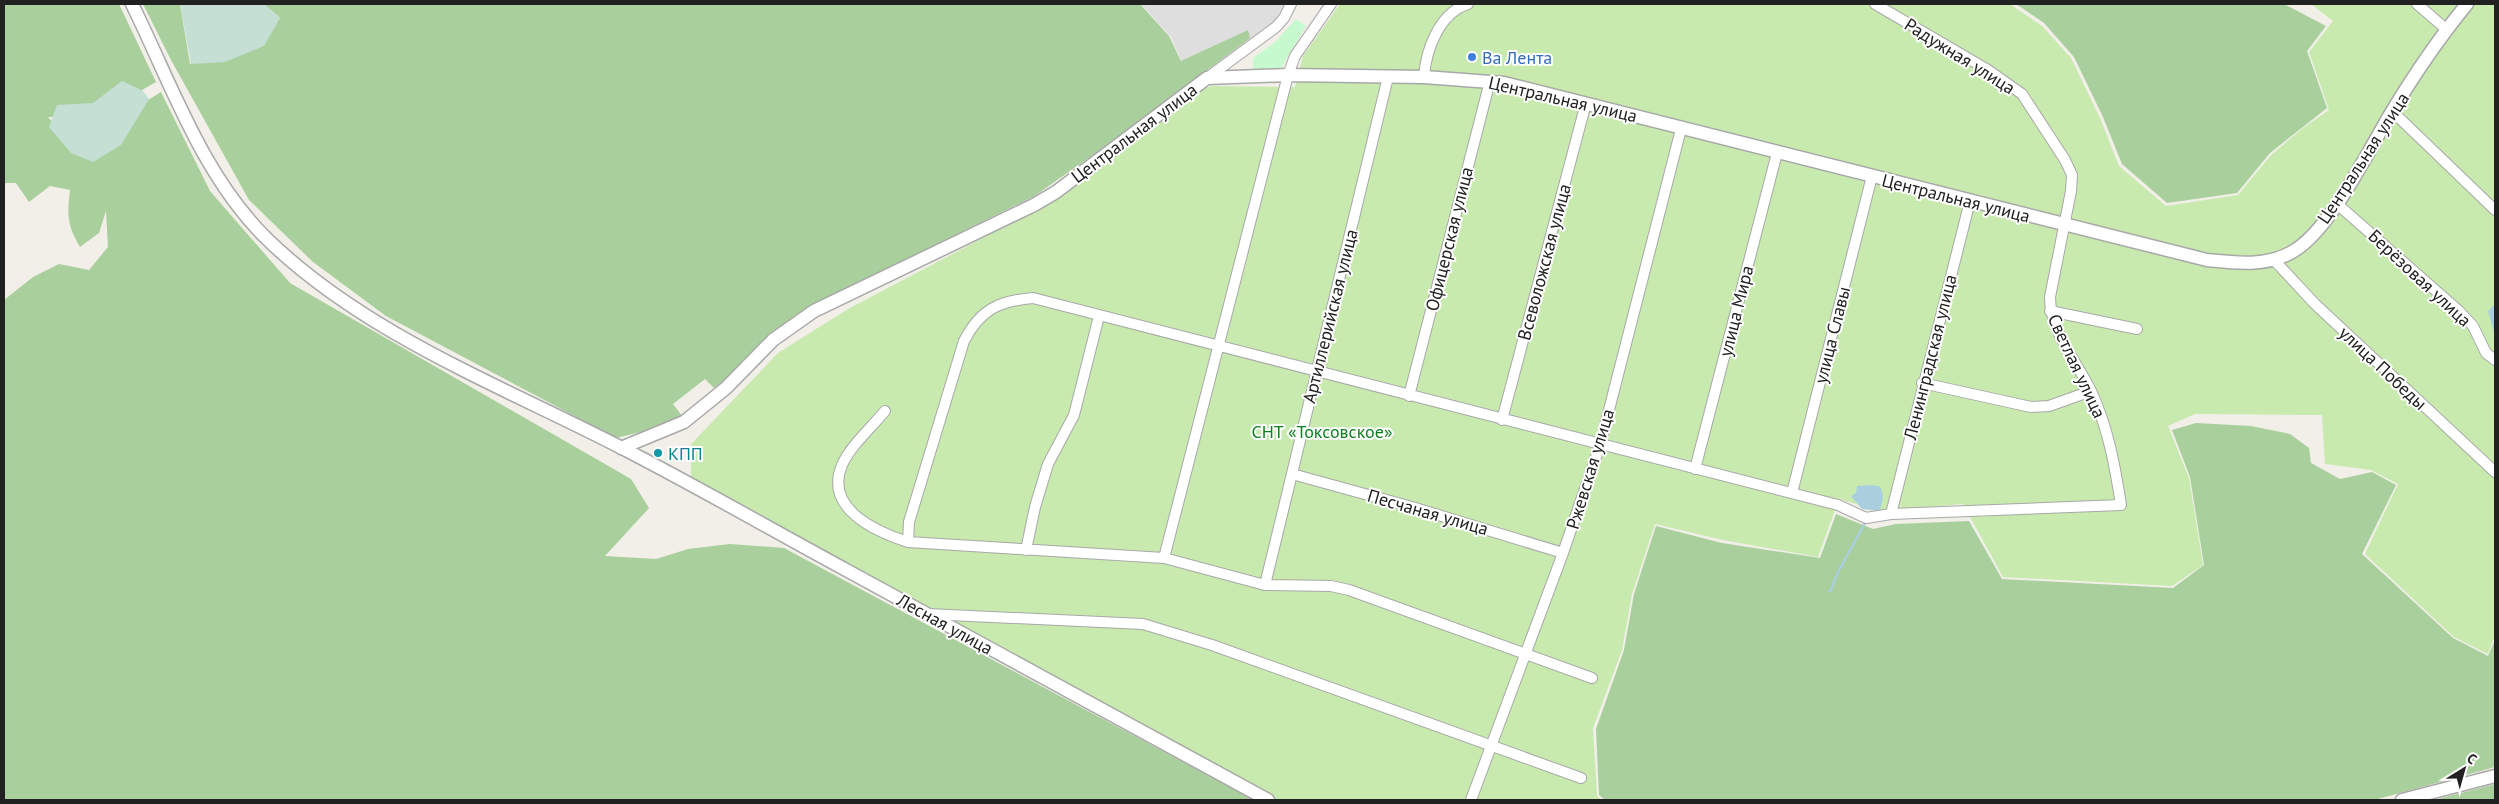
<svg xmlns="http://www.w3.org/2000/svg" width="2499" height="804" viewBox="0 0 2499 804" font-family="'PT Sans',sans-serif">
	<rect width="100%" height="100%" fill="#f1efe8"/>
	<path fill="#dfdede" d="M1141,4h144l-11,18 -83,60 -20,-45z"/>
	<path fill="#c8eaaf" d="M1340,4h670l32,22 29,32 29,60 19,48 47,40 72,-11 33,-40 32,-27 26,-18 -20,-58 24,-31 -22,-17h184v631l-7,19 -34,-17 -89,-83 33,-70 -27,-14 -46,-6 -3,-49 -127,-1 -27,12 21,52 14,87 -31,21 -169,-9 -40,-73 -84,7 -40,-12 -21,58 -95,-17 -68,-16 -23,70 -10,56 -29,78 4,68 5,4h-325l-586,-322v-34l87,-91 70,-44 190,-100 158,-118 16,-5 83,1 8,-31z"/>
	<path fill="#a9cf9d" d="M4,4h115l37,78 -59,34 -49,1 27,29 86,-54 49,99 80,92 341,196 18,29 -44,48 51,3 32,-10 42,-5 54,4 470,252h-1250v-500l29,-23 26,-13 30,6 19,-23 -2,-36 -7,22 -19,14c-13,-22 -13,-32 -10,-57l-20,-4 -21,16 -13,-19h-12z
		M143,4h37l10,60 90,-46 -16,-14h876l29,32 12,25 67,-31 2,8 -140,105 -77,54 -224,110 -40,27 -38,41 -17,13 -9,-9 -32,25 10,13 -21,10 -46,11 -230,-122 -73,-54 -64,-62 -78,-140z
		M2016,4h268l42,22 -19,25 20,57 -57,45 -33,40 -70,10 -45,-39 -19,-47 -29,-60 -30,-34z
		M2196,423l55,3 39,8 19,14 2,15 29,16 32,-7 24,13 -34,69 91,84 35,18 7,-16v127l-121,33h-769l-6,-5 -3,-66 28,-79 10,-56 22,-68 66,17 98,15 16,-44 37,15 23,-5 73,-3 33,58 171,9 31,-23 -14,-88 -18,-47z
		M2495,784v16h-61z"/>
	<path fill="#c5dfd5" d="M180,4h84l16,14 -16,28 -39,16 -34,2z
		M122,81l21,10 6,8 -28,46 -28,17 -22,-9 -22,-26 8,-22 36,-2z"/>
	<path fill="#c7f9ce" d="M1296,19l10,7 -28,47 -25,-2v-13l22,-16z"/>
	<path fill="#a9cede" d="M2495,304v32l-7,-25z
		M1869,485l10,1c6,6 4,18 0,25l-17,-2 -11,-13 5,-3 1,-7z"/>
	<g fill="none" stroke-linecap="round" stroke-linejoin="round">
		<path stroke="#a9cede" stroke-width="2.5" d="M1829,591l2,-1 6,-16 29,-53"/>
		<g stroke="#a8a8a8" stroke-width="12">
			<path id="minor" d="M2417,4l29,25
				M1424,77c2,-27 15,-64 44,-73
				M1207,78l69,-51 8,-9 7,-14
				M2392,111l103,99
				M2336,203l123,108 14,15 13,27 9,7
				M2274,260l41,44 180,168
				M2050,311l87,18
				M1922,383l109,24 18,-1 42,-15
				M1409,396l81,-315
				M885,411c-14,17 -34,34 -43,54 -18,43 32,66 66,77
				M1502,420l84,-317
				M1695,469l82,-316
				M1292,474l120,33 151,46
				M1792,493l80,-317
				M1891,514l79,-313
				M1026,550l9,-43 13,-43 26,-49 25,-99
				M1164,558l124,-483 7,-19 36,-52
				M1265,585l123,-508
				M928,614l215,10 69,21 369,133
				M1592,678l-243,-88 -18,-4 -66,-1 -101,-27 -256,-16 1,-20 55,-181c16,-31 34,-40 69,-43l805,207 28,13 25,-4 230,-9c-6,-39 -13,-78 -30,-114 -15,-31 -41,-59 -41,-94l21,-106 1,-16 -7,-15 -43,-66 -34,-24 -113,-66
				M1471,800l92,-247 37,-108 81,-316"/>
		</g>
		<g stroke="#a8a8a8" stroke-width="15">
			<path id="tertiary" d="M132,4c39,79 70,171 134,234 98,96 236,148 356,210 76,39 150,82 226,123 140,76 280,153 420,229
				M621,448l63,-26 42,-34 47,-48 41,-29 220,-106 22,-13 151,-114 81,-3 136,2 80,6 703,177c28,3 59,7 85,-8 38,-21 76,-101 99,-139 23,-38 48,-75 76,-109
				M2402,800l93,-24"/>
		</g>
		<use href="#minor" stroke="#fff" stroke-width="10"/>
		<use href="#tertiary" stroke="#fff" stroke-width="12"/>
	</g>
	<circle fill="#3f7fe0" stroke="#fff" stroke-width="2" cx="1472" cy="57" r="5"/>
	<circle fill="#0f9aa8" stroke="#fff" stroke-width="2" cx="658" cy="453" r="5"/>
	<g text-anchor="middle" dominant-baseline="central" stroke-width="4" stroke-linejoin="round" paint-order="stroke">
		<g font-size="18" fill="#212121" stroke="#fff">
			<text transform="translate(1960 56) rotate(32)">Радужная улица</text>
			<text transform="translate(1563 99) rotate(13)">Центральная улица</text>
			<text transform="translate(1134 133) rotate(-37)">Центральная улица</text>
			<text transform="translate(2363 158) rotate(-57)">Центральная улица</text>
			<text transform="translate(1956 198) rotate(14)">Центральная улица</text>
			<text transform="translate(1449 239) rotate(-76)">Офицерская улица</text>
			<text transform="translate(1544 262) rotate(-75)">Всеволожская улица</text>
			<text transform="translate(2420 278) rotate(43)">Берёзовая улица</text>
			<text transform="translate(1736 311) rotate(-76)">улица Мира</text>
			<text transform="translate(1330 316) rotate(-76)">Артиллерийская улица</text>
			<text transform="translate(1832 335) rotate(-76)">улица Славы</text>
			<text transform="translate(1930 357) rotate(-76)">Ленинградская улица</text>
			<text transform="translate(2077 366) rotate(65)">Светлая улица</text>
			<text transform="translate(2383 368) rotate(43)">улица Победы</text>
			<text transform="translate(1590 469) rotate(-73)">Ржевская улица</text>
			<text transform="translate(1428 512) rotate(16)">Песчаная улица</text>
			<text transform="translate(945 624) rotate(29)">Лесная улица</text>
		</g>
		<g font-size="18" fill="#366cbe" stroke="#fff" text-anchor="start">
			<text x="1482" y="57">Ва Лента</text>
		</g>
		<g font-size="18" fill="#0e801f" stroke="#fff">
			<text x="1322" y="431">СНТ «Токсовское»</text>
		</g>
		<g font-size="18" fill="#0d838f" stroke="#fff" text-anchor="start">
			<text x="668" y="453">КПП</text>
		</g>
	</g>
	<rect width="2499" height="804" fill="none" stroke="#212121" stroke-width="10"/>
	<g transform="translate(2464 769) rotate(37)" stroke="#ffffff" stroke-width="4" paint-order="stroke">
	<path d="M0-4L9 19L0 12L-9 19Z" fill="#212121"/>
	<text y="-8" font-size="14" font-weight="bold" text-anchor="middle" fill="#212121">С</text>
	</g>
</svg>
